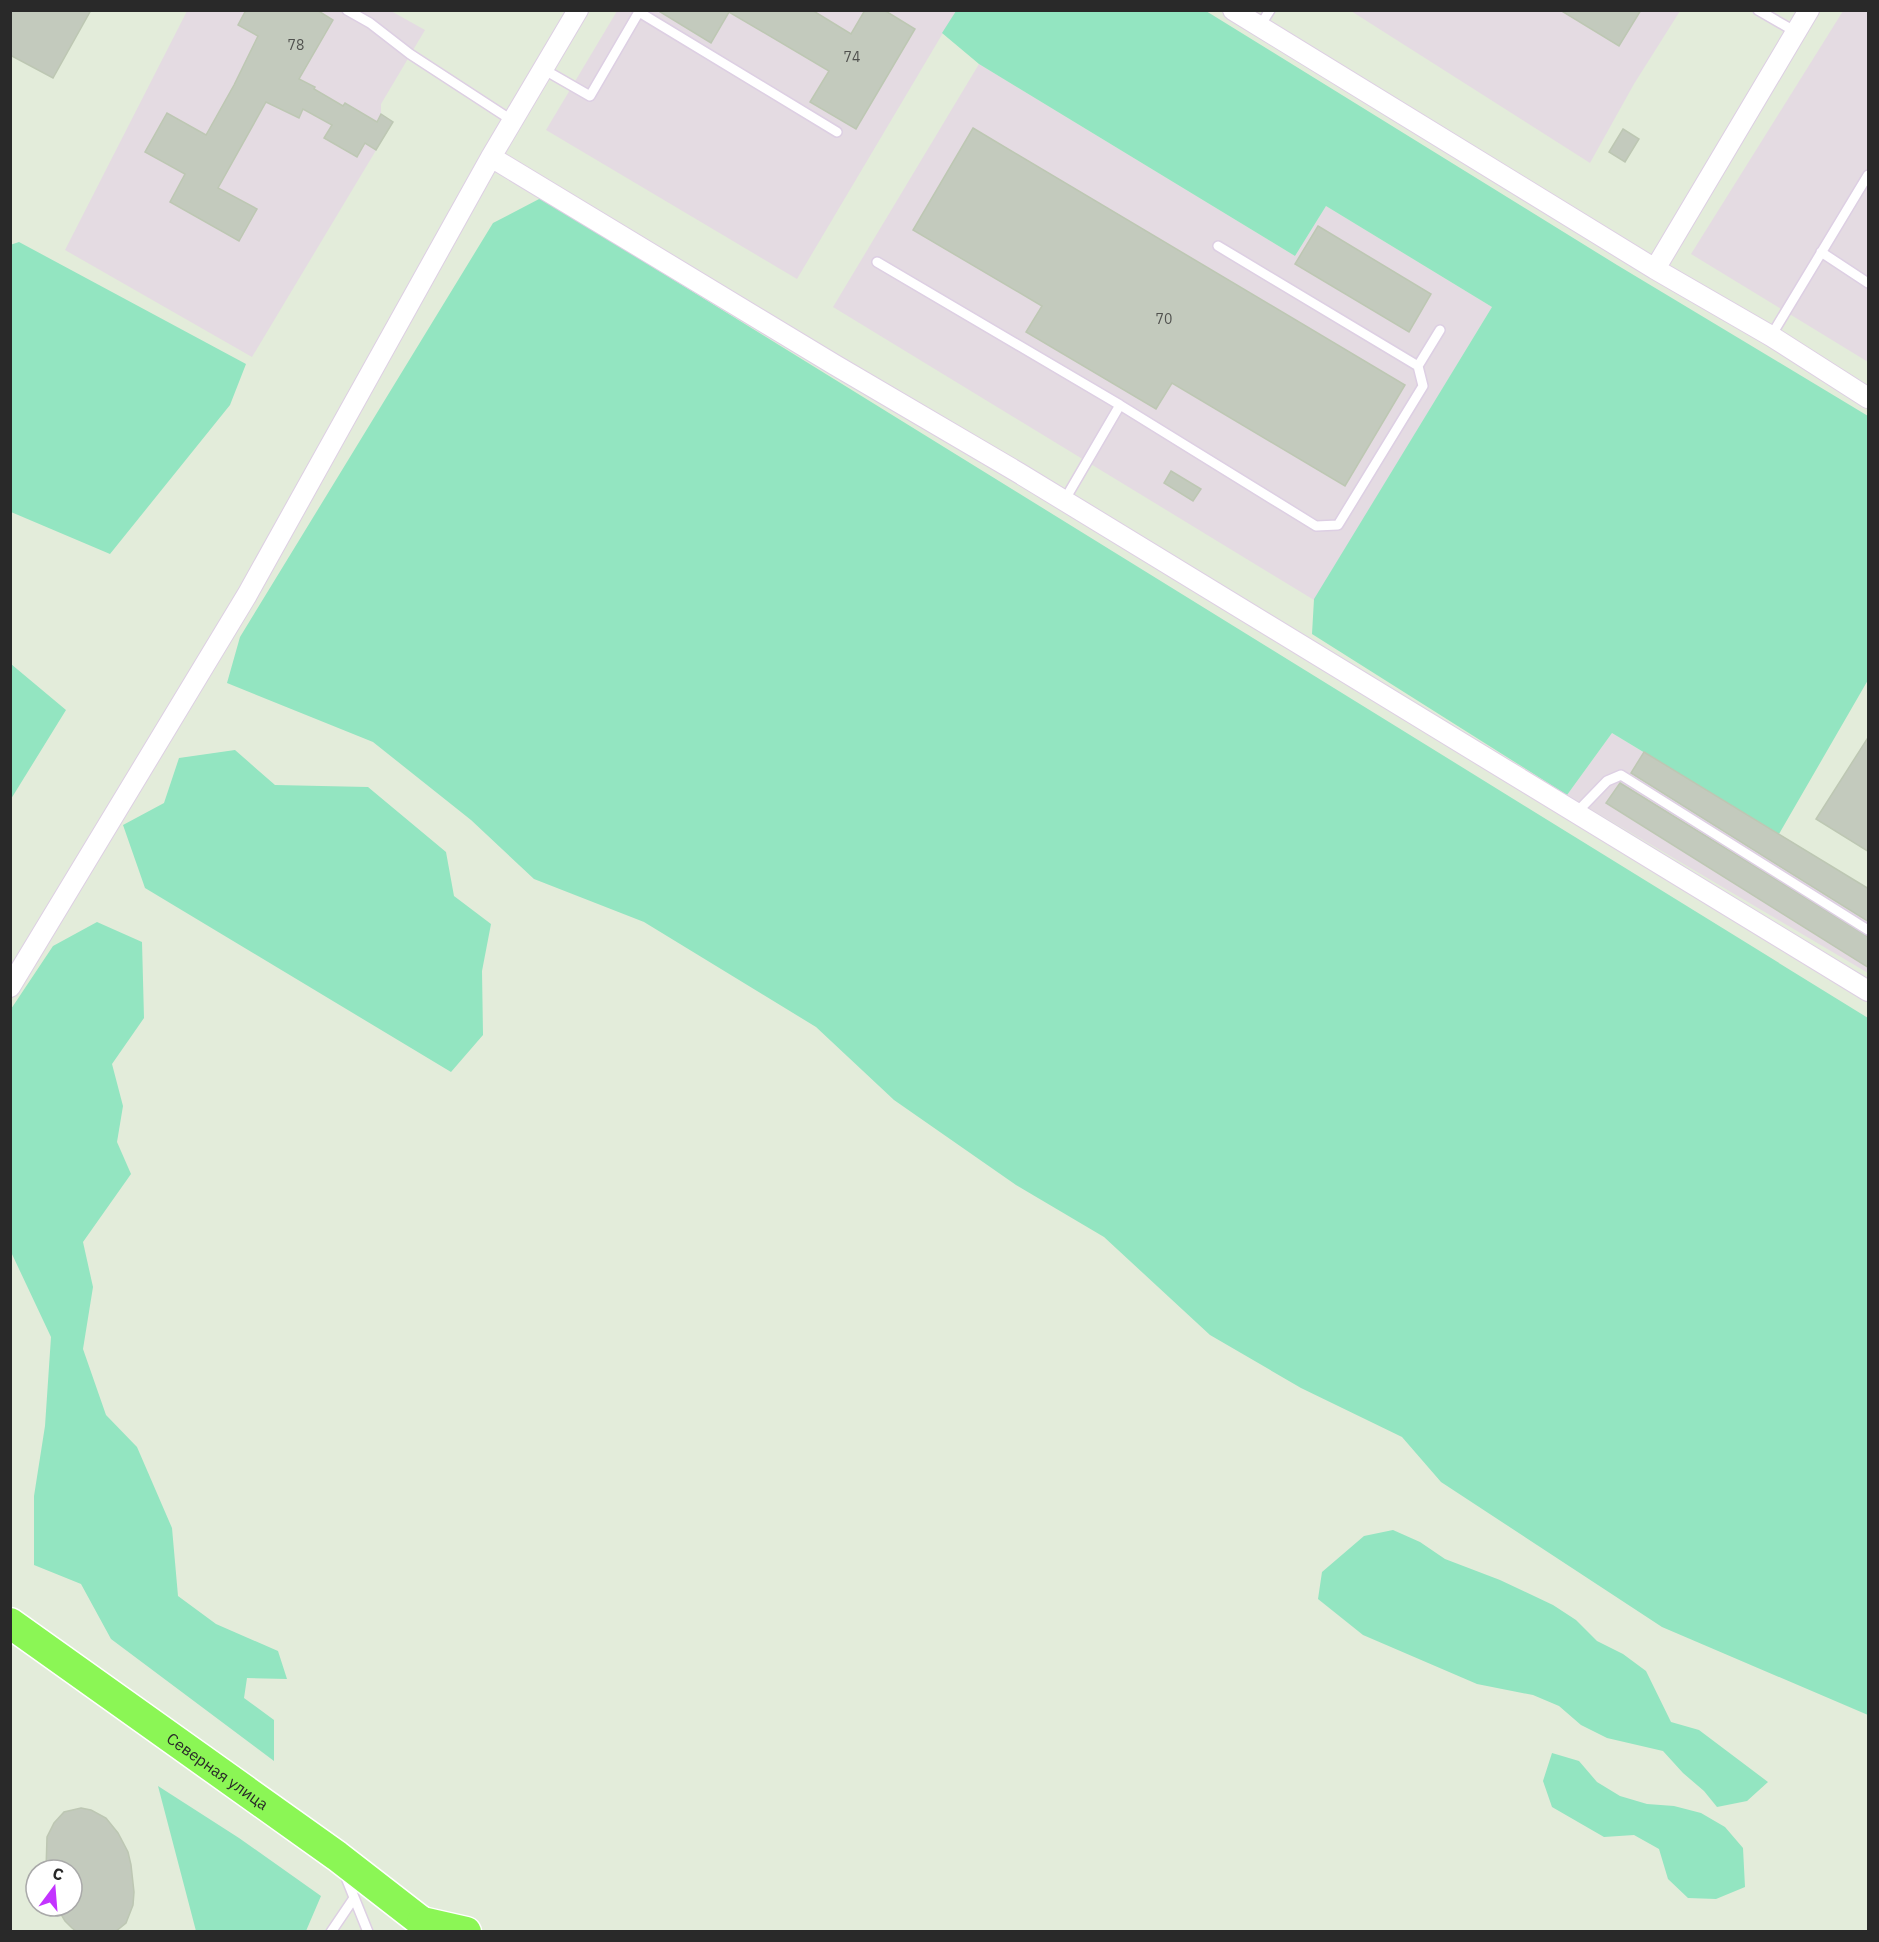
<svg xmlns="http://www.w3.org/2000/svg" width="1879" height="1942" viewBox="0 0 1879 1942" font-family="'IBM Plex Sans',sans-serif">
	<rect width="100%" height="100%" fill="#e3ecda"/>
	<path fill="#e4dbe2" d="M187,11h204l34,19 -44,74v10l12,8 -141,235 -187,-107z
		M617,11h339l-159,268 -251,-149z
		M1351,11h329l-46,73 -44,79z
		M1843,11h25v351l-177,-108z
		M979,64l316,192 31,-50 166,101 -178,293 -481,-293z
		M1612,733l256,156v84l-301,-178z"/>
	<path fill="#93e5c1" d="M956,11h250l411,254 251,151v264l-89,154 -167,-101 -45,62 -255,-161 2,-35 178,-292 -166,-101 -31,50 -316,-192 -37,-31z
		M541,198l1327,820v697l-206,-88 -221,-145 -39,-45 -101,-49 -91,-53 -106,-98 -88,-52 -122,-85 -78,-73 -172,-105 -110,-43 -63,-59 -98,-78 -146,-59 13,-46 253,-414z
		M19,242l227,122 -16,41 -120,149 -99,-42 -1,-267z
		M11,664l55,46 -55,89z
		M235,750l40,35 93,2 78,65 8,44 37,28 -9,47 1,64 -32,37 -306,-184 -22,-63 41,-22 15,-45z
		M97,922l45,20 2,76 -32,46 11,42 -6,36 14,32 -48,68 10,45 -10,62 23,66 31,32 35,81 6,68 38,28 62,27 9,28 -40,-1 -3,20 30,22v41l-163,-122 -30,-55 -47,-19v-69l11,-70 6,-89 -40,-85v-243l42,-63z
		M1393,1530l27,12 25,17 55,21 53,25 23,15 21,21 26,13 23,17 25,51 28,8 69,52 -21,19 -30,6 -13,-16 -21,-18 -20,-22 -56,-13 -26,-13 -22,-19 -26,-11 -56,-11 -114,-49 -45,-36 4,-27 42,-36z
		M1552,1753l27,8 18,21 23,14 27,8 27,2 27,7 24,14 18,21 2,39 -29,12 -28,-1 -20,-19 -9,-30 -25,-14 -30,2 -52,-30 -9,-26z
		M158,1786l81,52 82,58 -15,35h-110z"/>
	<path fill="#c3cabd" stroke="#bdc7b3" stroke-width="1.5" d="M10,10h81l-38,68 -43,-23z
		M246,10h71l16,10 -34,59 16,8 -1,2 29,17 2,-3 32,19 4,-8 12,8 -17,28 -11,-7 -8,14 -33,-19 8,-13 -29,-16 -4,9 -33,-16 -48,86 39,21 -18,32 -69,-39 15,-28 -40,-22 22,-39 39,22 28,-50 24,-49 -20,-11z
		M657,10h155l39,24 14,-24h19l31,19 -59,100 -46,-27 19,-31 -100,-59 -18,31z
		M1560,10h81l-22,36z
		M973,128l432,257 -60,101 -173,-103 -16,26 -130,-77 16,-26 -129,-76z
		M1623,129l16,10 -14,23 -16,-10z
		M1318,226l113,68 -22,38 -114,-68z
		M1171,471l30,18 -8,12 -29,-18z
		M1869,736v116l-53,-33z
		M1644,752l225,137v33l-238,-149z
		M1620,783l249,154v31l-263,-165z
		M81,1808l10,2 15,8 12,15 10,19 3,13 3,27 -1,13 -7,18 -11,9h-38l-5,-4 -7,-7 -9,-15h16v-36h-26l1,-33 7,-14 10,-11z"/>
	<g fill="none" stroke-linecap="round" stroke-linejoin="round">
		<g stroke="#ddcfe3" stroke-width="12">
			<path id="service" d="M347,10l23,13 40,31 103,67
				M1758,10l38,22
				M639,12l198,120
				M1260,26l10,-16
				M543,69l47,27 50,-86
				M1821,252l47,31
				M877,262l243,143 -56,96
				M1771,336l97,-161
				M1418,366l22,-36
				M1120,405l196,121 22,-1 85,-139 -5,-20 -200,-120
				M1577,812l30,-31 14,-6 247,155
				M345,1875l23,57
				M331,1932l23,-34"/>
		</g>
		<g stroke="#ddcfe3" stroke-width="22">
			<path id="minor" d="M1233,10l422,259 116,67 97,62
				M491,157l344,208 184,108 849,518
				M1655,269l154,-259
				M10,987l237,-392 244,-438 87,-147"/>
		</g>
		<g stroke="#fff" stroke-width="33">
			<g id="primary">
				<path id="s1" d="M10,1623l327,233 85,66 6,10"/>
				<path d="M422,1922l44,10"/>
			</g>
		</g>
		<use href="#service" stroke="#fff" stroke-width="9"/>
		<use href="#minor" stroke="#fff" stroke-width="20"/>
		<use href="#primary" stroke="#8bf655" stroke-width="30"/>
	</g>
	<g text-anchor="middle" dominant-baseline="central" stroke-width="4.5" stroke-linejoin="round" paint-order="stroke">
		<g font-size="14" fill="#50514e">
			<text x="296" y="45">78</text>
			<text x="852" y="57">74</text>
			<text x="1164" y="319">70</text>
		</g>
		<g font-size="16" fill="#292929" stroke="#fff">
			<text stroke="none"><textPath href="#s1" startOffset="255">Северная улица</textPath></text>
		</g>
	</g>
	<rect width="1879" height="1942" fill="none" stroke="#292929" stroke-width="24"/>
	<g transform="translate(54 1888) rotate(16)"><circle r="28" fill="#ffffff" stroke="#a9a9a9" stroke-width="1.5"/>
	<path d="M0-4.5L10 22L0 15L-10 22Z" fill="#c334ff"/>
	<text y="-9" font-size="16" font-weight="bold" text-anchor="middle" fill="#292929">С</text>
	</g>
</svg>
